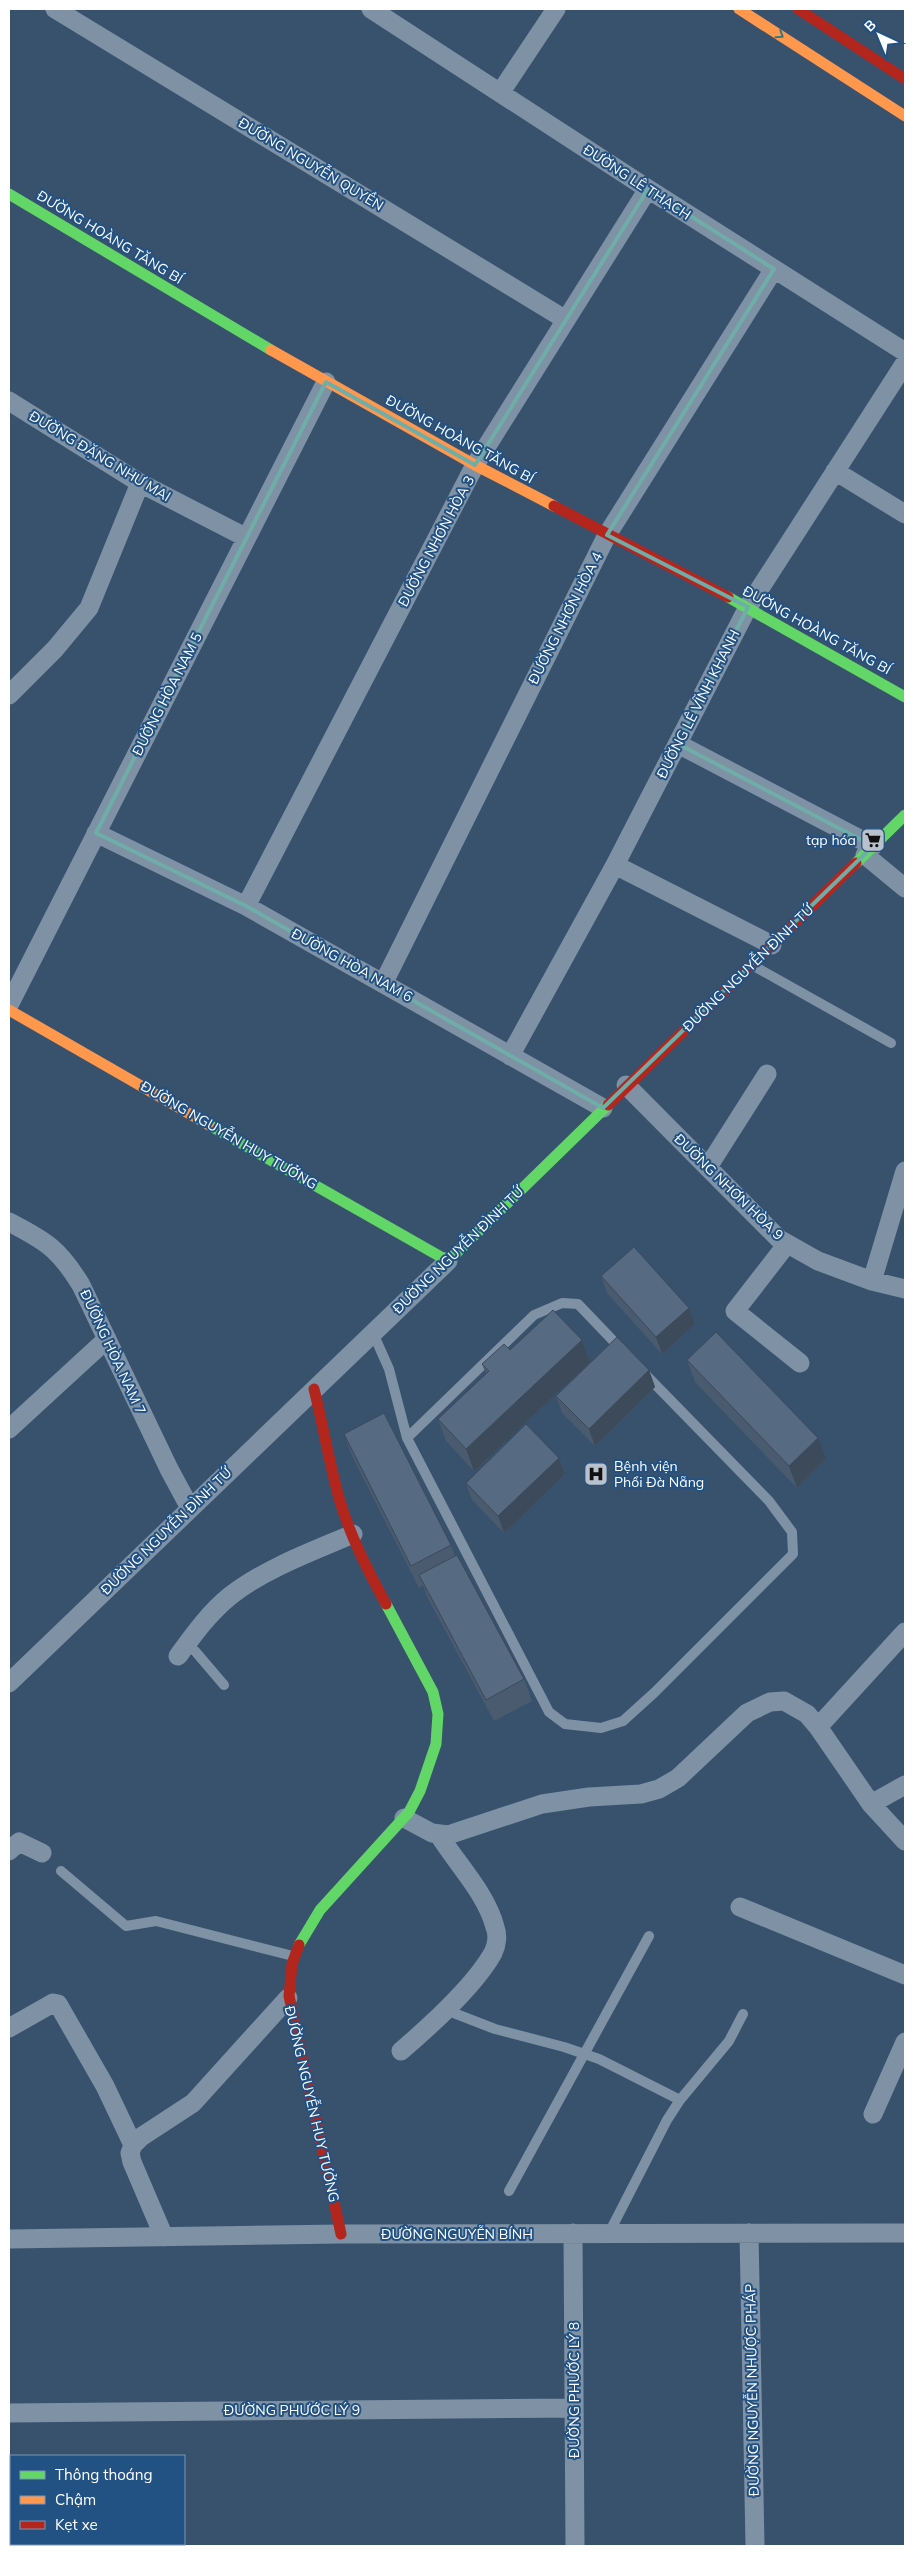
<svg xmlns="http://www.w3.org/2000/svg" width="914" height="2555" viewBox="0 0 914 2555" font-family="Mulish,sans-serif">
	<rect width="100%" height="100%" fill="#38526e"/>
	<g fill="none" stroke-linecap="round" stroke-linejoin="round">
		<path stroke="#7f91a4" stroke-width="10" d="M752,965l139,78
			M373,1333l16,36 18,69 142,274 16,12 36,4 22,-7 31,-28 139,-139 -1,-22 -23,-31 -125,-128
			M407,1438l127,-123 28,-12 16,1 44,46
			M186,1646l9,5 29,34
			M61,1871l65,55 30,-5 137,35
			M446,2010l49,19 69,18 35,12 81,41
			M509,2191l140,-255
			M609,2233l58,-113 13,-20 49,-59 14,-27"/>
		<path stroke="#7f91a4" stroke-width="19" d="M55,9l511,311
			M371,9l277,180 257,163
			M500,93l56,-84
			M9,401l131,82 105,54
			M835,471l70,43
			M9,695l46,-46 34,-41 51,-125
			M678,744l195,102
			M96,833l150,73 357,202
			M865,855l40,33
			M615,865l157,80
			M246,906l229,-441 173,-276
			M384,982l223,-447 167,-266
			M9,1005l317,-623
			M510,1056l105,-191 133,-258 157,-244
			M626,1085l153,154 39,22 54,20 33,8
			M708,1167l59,-93
			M9,1222c37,19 50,27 72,63l88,184 21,39
			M787,1244l-52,67 65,52
			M872,1281l33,-110
			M9,1429l98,-90
			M178,1656c16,-22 31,-43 52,-60 34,-27 83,-45 123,-62
			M9,1683l439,-422
			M818,1727l87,-95
			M871,1804l34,-19
			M404,1818l28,15 16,2 94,-31 47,-7 52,-3 18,-5 19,-11 69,-65 23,-11 14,-1 23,13 11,13 53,77 34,37
			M9,1851l10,-9 23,11
			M740,1907l165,68
			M9,2028l44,-25 5,1 47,82 28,59
			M401,2051c28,-24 74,-66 92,-98 4,-8 5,-18 2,-26 -9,-34 -38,-63 -56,-92
			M873,2114l32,-72
			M573,2233l2,313
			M749,2233l6,313
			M164,2237l-32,-75 -2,-9 3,-8 8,-8 52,-34 95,-105
			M9,2239l332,-5 564,-1
			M9,2413l565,-5"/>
		<path stroke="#63d668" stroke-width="11" d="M9,194l262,156
			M728,597l177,100
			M856,863l49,-48
			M209,1125l239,136 160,-156
			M299,1945l21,-35 89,-98 11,-21 16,-47 2,-30 -5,-22 -47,-88"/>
		<path stroke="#ff974d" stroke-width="11" d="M739,9l166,107
			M271,350l204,115 79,41
			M9,1010l200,115"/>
		<path stroke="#b3261e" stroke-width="11" d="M798,9l107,70
			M554,506l174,91
			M608,1105l248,-242
			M314,1389c9,36 15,73 25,109 11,38 29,73 47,106
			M299,1945l-7,19 -3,32 52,238"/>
	</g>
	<path fill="#4a5b6f" d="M601,1276l88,32 6,16 -33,30 -55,-61z
		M582,1340l8,22 -116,109 -28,-30 -8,-22 48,-45 -4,-10 28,-14z
		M687,1360l139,99 -29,29 -102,-106z
		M649,1370l6,17 -60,59 -33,-33 -6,-17z
		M344,1434l107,111 4,11 69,123 8,22 -38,20 -67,-124 -4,-12 -4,3 -67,-132z
		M559,1458l6,16 -61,59 -32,-33 -6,-17z"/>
	<path fill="#3c4a5a" d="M689,1308l6,16 -33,30 -6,-17z
		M582,1340l8,22 -116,109 -8,-22z
		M649,1370l6,17 -60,59 -6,-17z
		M818,1438l8,21 -29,29 -8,-22z
		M559,1458l6,16 -61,59 -6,-17z"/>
	<path fill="#566a81" stroke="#3c4a5a" d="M634,1247l55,61 -33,29 -55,-61z
		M553,1310l29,30 -116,109 -28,-30 51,-48 -7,-7 22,-20 6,6z
		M716,1332l102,106 -29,28 -102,-106z
		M617,1337l32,33 -60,59 -33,-33z
		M384,1413l67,132 -40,21 -67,-132z
		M526,1424l33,34 -61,58 -32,-33z
		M457,1555l67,124 -38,21 -67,-125z"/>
	<defs><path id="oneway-chevron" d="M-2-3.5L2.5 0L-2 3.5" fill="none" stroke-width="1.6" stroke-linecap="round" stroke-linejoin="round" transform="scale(1.25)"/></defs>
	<use stroke="#36797c" href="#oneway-chevron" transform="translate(780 35) rotate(33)"/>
	<path fill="none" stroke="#6fada8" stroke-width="4" stroke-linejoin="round" d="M648,189l126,80 -167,266 141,72 -70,137 195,102 -270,262 -357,-202 -150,-73 230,-451 149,83z"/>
	<defs>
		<g id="supermarket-square" transform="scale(1.25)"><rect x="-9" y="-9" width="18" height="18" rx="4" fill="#b9c2cc" stroke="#225184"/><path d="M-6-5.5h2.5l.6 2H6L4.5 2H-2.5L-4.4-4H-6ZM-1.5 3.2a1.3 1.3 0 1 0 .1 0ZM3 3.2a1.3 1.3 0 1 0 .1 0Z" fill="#111"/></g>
		<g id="hospital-square" transform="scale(1.25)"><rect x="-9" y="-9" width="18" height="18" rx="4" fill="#b9c2cc" stroke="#225184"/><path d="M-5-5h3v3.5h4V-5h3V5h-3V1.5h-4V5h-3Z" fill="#111"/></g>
	</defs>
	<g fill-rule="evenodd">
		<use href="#supermarket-square" x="873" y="840"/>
		<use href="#hospital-square" x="596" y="1474"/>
	</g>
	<g text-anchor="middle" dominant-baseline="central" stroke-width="4" stroke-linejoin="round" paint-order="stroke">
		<g font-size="14" fill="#fff" stroke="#225184">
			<text transform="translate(311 164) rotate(31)">ĐƯỜNG NGUYỄN QUYỀN</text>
			<text transform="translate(637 182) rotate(33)">ĐƯỜNG LÊ THẠCH</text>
			<text transform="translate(110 237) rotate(31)">ĐƯỜNG HOÀNG TĂNG BÍ</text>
			<text transform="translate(460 439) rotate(29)">ĐƯỜNG HOÀNG TĂNG BÍ</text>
			<text transform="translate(100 456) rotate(31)">ĐƯỜNG ĐẶNG NHƯ MAI</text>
			<text transform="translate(436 541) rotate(-62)">ĐƯỜNG NHƠN HÒA 3</text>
			<text transform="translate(565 618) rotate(-63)">ĐƯỜNG NHƠN HÒA 4</text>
			<text transform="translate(817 630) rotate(29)">ĐƯỜNG HOÀNG TĂNG BÍ</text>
			<text transform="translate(167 694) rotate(-63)">ĐƯỜNG HÒA NAM 5</text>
			<text transform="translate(698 704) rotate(-63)">ĐƯỜNG LÊ VĨNH KHANH</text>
			<text transform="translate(352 965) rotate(29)">ĐƯỜNG HÒA NAM 6</text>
			<text transform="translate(748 968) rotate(-44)">ĐƯỜNG NGUYỄN ĐÌNH TỨ</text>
			<text transform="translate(229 1135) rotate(30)">ĐƯỜNG NGUYỄN HUY TƯỞNG</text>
			<text transform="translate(729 1187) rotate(44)">ĐƯỜNG NHƠN HÒA 9</text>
			<text transform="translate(458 1250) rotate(-44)">ĐƯỜNG NGUYỄN ĐÌNH TỨ</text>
			<text transform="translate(113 1352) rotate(65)">ĐƯỜNG HÒA NAM 7</text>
			<text transform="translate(166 1531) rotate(-44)">ĐƯỜNG NGUYỄN ĐÌNH TỨ</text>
			<text transform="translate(312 2104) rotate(77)">ĐƯỜNG NGUYỄN HUY TƯỞNG</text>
			<text x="457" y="2234">ĐƯỜNG NGUYỄN BÍNH</text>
			<text transform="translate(574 2390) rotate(-90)">ĐƯỜNG PHƯỚC LÝ 8</text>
			<text transform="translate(752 2390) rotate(-91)">ĐƯỜNG NGUYỄN NHƯỢC PHÁP</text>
			<text x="292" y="2410">ĐƯỜNG PHƯỚC LÝ 9</text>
		</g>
		<g font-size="14" fill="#fff" stroke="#225184" text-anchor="end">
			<text x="856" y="840">tạp hóa</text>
			<text x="614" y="1466" text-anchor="start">Bệnh viện<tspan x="614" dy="16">Phổi Đà Nẵng</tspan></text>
		</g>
	</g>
	<rect width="914" height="2555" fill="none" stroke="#ffffff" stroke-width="20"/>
	<rect x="10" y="2455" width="175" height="90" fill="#225184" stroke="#7a97b5"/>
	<rect x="20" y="2471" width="25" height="8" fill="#63d668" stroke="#7a97b5"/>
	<text x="55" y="2480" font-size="15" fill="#ffffff">Thông thoáng</text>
	<rect x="20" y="2496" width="25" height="8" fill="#ff974d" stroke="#7a97b5"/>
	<text x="55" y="2505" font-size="15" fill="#ffffff">Chậm</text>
	<rect x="20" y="2521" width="25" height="8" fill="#b3261e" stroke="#7a97b5"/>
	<text x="55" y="2530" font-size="15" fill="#ffffff">Kẹt xe</text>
	<g transform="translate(879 35) rotate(316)" stroke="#225184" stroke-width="4" paint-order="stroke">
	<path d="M0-4L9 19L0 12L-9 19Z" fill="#ffffff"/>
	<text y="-8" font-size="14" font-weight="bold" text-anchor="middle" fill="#ffffff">B</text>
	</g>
</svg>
